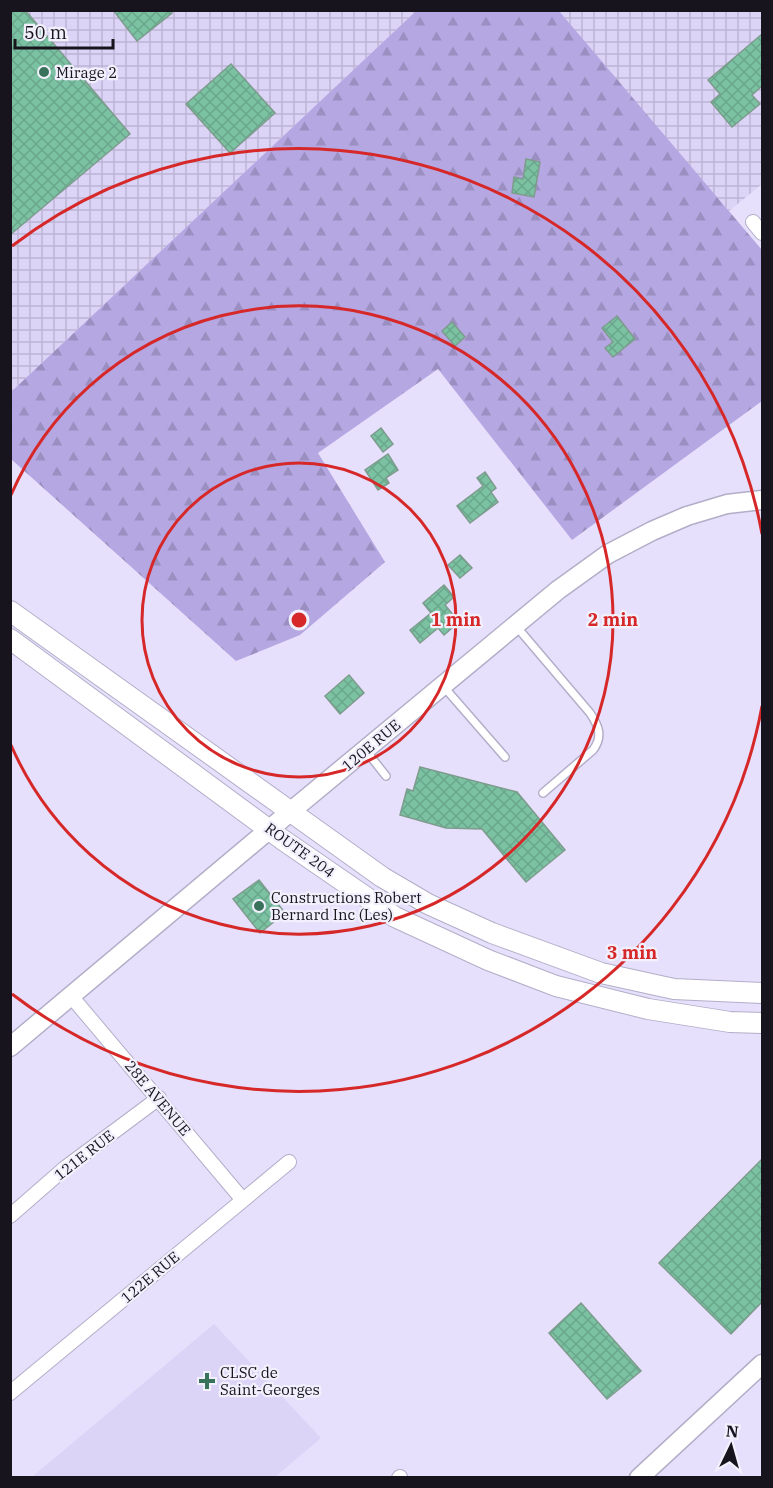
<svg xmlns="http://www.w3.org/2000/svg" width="773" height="1488" viewBox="0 0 773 1488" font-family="'IBM Plex Serif',serif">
	<defs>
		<pattern id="industrial-grid" width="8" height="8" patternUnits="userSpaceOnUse" patternTransform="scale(1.5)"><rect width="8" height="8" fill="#dbd4f7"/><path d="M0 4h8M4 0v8" fill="none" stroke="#bbb5d3"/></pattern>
		<pattern id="forest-firs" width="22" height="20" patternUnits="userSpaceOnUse" patternTransform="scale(1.5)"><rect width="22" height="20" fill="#b5a7e2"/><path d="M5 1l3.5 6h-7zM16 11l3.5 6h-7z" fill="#9b8fc1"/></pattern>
		<pattern id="building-cross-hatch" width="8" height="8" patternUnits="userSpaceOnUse" patternTransform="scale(1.5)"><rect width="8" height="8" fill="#7bc2a3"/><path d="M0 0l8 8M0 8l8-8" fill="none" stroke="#6aa68c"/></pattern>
	</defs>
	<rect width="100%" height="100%" fill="#e6e0fc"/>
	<path fill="#dbd4f7" d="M214,1324l107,114 -46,39h-243z"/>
	<path fill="url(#industrial-grid)" d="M11,11h405l-405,381z
		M555,11h207v173l-33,27z"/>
	<path fill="url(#forest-firs)" d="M416,11h143l203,239v151l-190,139 -134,-171 -120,84 67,109 -85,73 -64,26 -225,-202v-67z"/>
	<path fill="url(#building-cross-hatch)" stroke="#7e9b8d" stroke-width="1.5" d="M10,10h15l105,124 -120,101z
		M113,10h57l2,3 -35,28z
		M762,34v52l-10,9 8,9 -28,23 -21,-25 9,-8 -12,-14z
		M231,64l44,49 -45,40 -44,-49z
		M526,159l14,3 -6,35 -22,-4 2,-16 9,2z
		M617,316l18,23 -22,18 -8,-9 8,-6 -11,-14z
		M452,322l13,15 -10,9 -13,-15z
		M381,428l12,16 -10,8 -12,-16z
		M388,454l10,16 -12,8 3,5 -11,7 -13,-20z
		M485,472l11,16 -5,4 7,10 -28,21 -13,-17 26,-20 -6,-8z
		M460,555l12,13 -12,10 -12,-13z
		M444,585l10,12 -9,8 14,17 -15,13 -6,-7 -18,15 -10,-13 21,-17 -8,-10z
		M349,675l15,18 -24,21 -15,-18z
		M420,767l97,25 48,58 -39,32 -44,-53 -36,-1 -46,-13 7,-26 6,2z
		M259,880l26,33 -25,20 -27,-34z
		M762,1159v143l-31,32 -72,-71z
		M581,1303l60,68 -34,28 -58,-66z"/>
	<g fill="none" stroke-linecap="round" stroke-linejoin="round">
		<g stroke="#b3aec8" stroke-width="10">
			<path id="service" d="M516,626l74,87c9,13 13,24 3,37l-50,43
				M444,687l61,70
				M367,752l19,24"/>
		</g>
		<g stroke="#b3aec8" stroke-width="16">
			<path id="minor" d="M753,222l9,11
				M71,996l172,204
				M10,1216l55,-48 94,-70
				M10,1393l279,-231
				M399,1478l1,-1"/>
		</g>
		<g stroke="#b3aec8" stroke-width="21">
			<path id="tertiary" d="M10,1047l280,-235 268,-222 50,-36 44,-23 35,-15 40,-12 35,-4
				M639,1478l123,-114"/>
		</g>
		<g stroke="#b3aec8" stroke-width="22">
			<path id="secondary" d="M10,611l372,266 46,27 64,29 109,40 73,16 88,4
				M10,639l273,201 112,77 93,43 68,26 92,23 82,13 32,1"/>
		</g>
		<use href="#service" stroke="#fff" stroke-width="7"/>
		<use href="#minor" stroke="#fff" stroke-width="14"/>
		<use href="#tertiary" stroke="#fff" stroke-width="18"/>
		<use href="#secondary" stroke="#fff" stroke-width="20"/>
	</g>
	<g fill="none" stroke="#d62828" stroke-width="3">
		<circle cx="299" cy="620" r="157"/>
		<path d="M11 495A314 314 0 1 1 11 745"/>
		<path d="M762 706A471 471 0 0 1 12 994M12 246A471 471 0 0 1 762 534"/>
	</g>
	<g fill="#39725b" stroke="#f2f0fc" stroke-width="2">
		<circle cx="44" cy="72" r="6"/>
		<circle cx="259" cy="906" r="6"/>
		<path d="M204 1372h6v6h6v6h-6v6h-6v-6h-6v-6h6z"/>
	</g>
	<g text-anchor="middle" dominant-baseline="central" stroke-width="4.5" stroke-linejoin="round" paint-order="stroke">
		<g font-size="15" fill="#17141e" stroke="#f2f0fc" text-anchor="start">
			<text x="56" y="72">Mirage 2</text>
			<text x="271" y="897">Constructions Robert<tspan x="271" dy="17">Bernard Inc (Les)</tspan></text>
			<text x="220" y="1372">CLSC de<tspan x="220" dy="17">Saint-Georges</tspan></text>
		</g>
		<g font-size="15" fill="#17141e" stroke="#f2f0fc">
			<text transform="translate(371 745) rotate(-40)">120E RUE</text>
			<text transform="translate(300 850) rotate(36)">ROUTE 204</text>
			<text transform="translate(158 1098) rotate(50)">28E AVENUE</text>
			<text transform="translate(84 1155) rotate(-38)">121E RUE</text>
			<text transform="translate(150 1277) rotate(-40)">122E RUE</text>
		</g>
	</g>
	<circle cx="299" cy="620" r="9" fill="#d62828" stroke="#f2f0fc" stroke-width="3"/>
	<g font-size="18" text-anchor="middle" font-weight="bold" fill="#d62828" stroke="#f2f0fc" stroke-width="4.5" stroke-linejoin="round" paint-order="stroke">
		<text x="456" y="626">1 min</text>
		<text x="613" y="626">2 min</text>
		<text x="632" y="959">3 min</text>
	</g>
	<rect width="773" height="1488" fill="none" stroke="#17141e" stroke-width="24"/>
	<g transform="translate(731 1446) rotate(5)" stroke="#f2f0fc" stroke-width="4.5" paint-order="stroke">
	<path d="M0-4.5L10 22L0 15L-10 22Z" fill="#17141e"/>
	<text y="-9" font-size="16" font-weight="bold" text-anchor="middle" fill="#17141e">N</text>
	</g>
	<path d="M15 39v9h98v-9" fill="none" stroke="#17141e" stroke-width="3"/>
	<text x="24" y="39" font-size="18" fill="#17141e" stroke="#f2f0fc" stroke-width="4.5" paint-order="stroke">50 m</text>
</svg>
